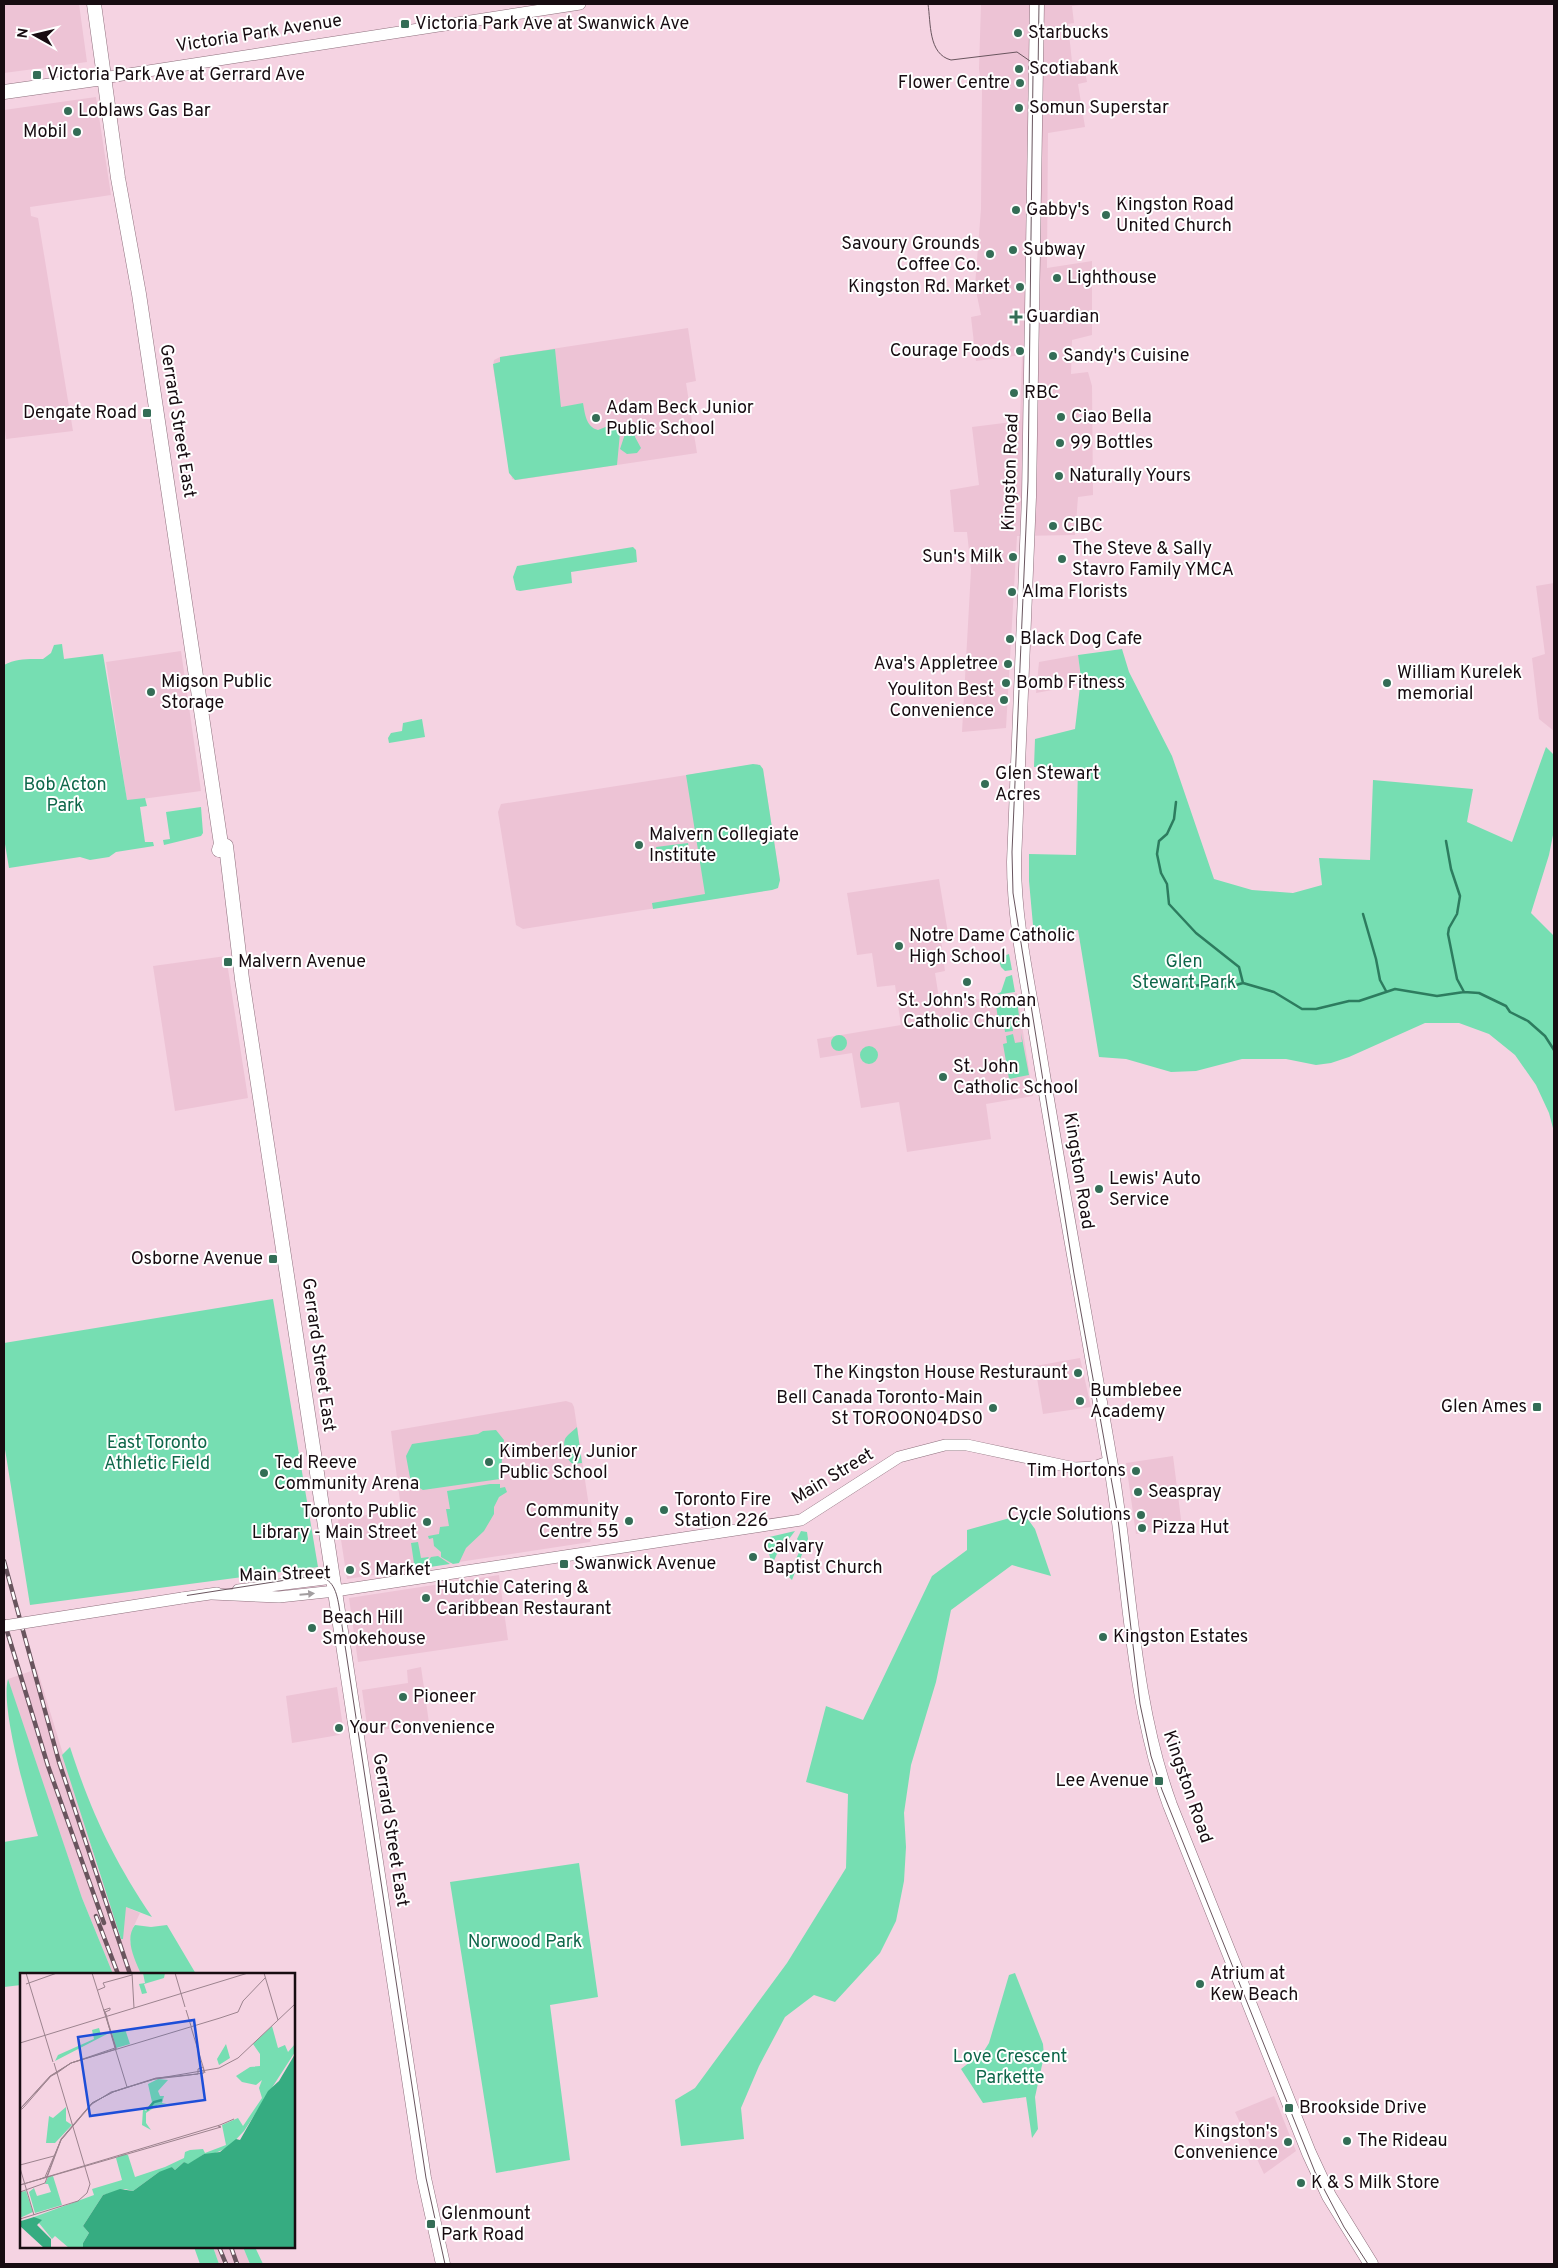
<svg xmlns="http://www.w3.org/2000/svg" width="1558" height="2268" viewBox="0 0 1558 2268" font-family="Overpass,sans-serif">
	<rect width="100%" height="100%" fill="#f5d3e2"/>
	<path fill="#edc3d5" d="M4,4h75l8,58 -83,11z
		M981,4h107l-16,2 2,17 -6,1 4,38 11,-1 4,21 -9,2 7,43 -37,6 -1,127v8l45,-7v74l-20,5 -1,34 17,-2 4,14 1,109 -15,2 -3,38 -58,1 -11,192 -44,4 9,-162 -4,-38h-13l-4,-42 29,-5 -7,-58 48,-6 2,-66 -46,6 -5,-44 10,-2 -6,-29 6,-77 1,-120 -3,-20z
		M96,97l15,98 -81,12 1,9 7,2 35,213 -67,8 -2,-17v-312z
		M688,328l8,53 -10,2 11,70 -180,27 -5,-1 -19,-112 1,-7 6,-3z
		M1554,583v148l-15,-12 -7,-61 13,-4 -9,-68z
		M181,651l20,140 -74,10 -21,-139z
		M1078,655l3,23 -2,7 -43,8 3,-31z
		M757,764l6,5 17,111 -4,9 -253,40 -7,-4 -18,-113 3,-8z
		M939,879l10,60 -8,1 4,31 -10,2 5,32 77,-12 16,103 -47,8 5,35 -84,13 -8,-50 -38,6 -9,-55 -32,5 -3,-19 84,-14 -6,-40 -18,2 -5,-34 -15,2 -10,-62z
		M226,956l22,142 -73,13 -22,-145z
		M1080,1358l11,49 -48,7 -8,-48z
		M566,1401l6,2 2,4 19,126 -3,9 -243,37 -9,-59 63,-11 -10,-78z
		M1173,1456l9,71 -46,7 -10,-71z
		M499,1575l9,65 -150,22 -9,-64z
		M421,1667l8,56 -61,9 -6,-42 46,-7 -1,-13z
		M37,1669l65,212 24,26 14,6 -8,17 -2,12 11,32h-28l-31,-76 -58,-168 -16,-51z
		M337,1687l6,40 -1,5 -3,3 -47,8 -6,-47z
		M1274,2096l22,55 -32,23 -29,-62z
		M213,2247h30l7,17h-31z"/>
	<path fill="#76deb2" d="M555,349l6,58 22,-4c2,11 3,24 15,27l10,-4h8l4,7 -3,32 -102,15 -6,-7 -16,-109 7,-2v-5z
		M632,422l6,2 -3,13 6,11 -4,5 -10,1 -7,-5 5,-15z
		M633,547l3,3 1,12 -66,10 1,11 -52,8 -4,-1 -3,-13 4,-11z
		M62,644l2,15 39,-5 24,146 18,-2 2,8 -7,1 5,35h8l1,4 -38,6 -7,5 -19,3 -10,-3 -71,11 -5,-30v-173c13,-7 25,-6 39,-6l8,-6 3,-8z
		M1122,649l7,23 43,84 42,123 38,11 41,3 29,-8 -3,-27 51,2 3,-80 100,9 -6,33 45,20 34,-95 8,8v75l-5,25 -18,58 23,23v196l-5,-19 -13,-28 -21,-30 -26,-21 -30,-11h-34l-76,34 -18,6 -15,2 -30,-6h-44l-46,12 -25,1 -45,-13 -27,-2 -21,-127 -44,6 -5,-55v-27l47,1 2,-88h-44l1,-28 40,-10 6,-51 -3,-23z
		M422,719l3,18 -36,6 -1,-5 3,-5 11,-2 1,-8z
		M753,764l7,1 3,4 17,111 -2,8 -6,2 -119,19 -1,-6 53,-9 -19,-119z
		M201,807l2,26 -2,3 -37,9 -1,-5 7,-1 -4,-27z
		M688,843l2,14 -31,5 -3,-15z
		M1009,954l3,16 -7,1 -4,-4 -3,-9z
		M1012,975l3,17 -20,3 6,-3 5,-15z
		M1017,1001l4,29 -2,-7 -7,1 1,7 -8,1 -1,-7 -5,1 -3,-21z
		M1021,1033l8,42 -20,4 -6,-35 4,-1 -1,-7 7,-2 2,9 7,-1z
		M831 1043a8 8 0 1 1 16 0a8 8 0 1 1-16 0Z
		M860 1055a9 9 0 1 1 18 0a9 9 0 1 1-18 0Z
		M273,1299l45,268 -288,38 -26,-162v-100z
		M577,1427l5,36 -9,1c-6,-3 -11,-18 -8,-25 2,-4 8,-8 12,-12z
		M496,1430l8,10 -4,39 -77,11 -12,-7 -5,-27 6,-12 66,-10 5,-3z
		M490,1484h10v4l5,-1 2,5 -8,5 -5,10v7l-10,17 -18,17 -7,15 -6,1 -12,-7v-5l-7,-6 -1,-8 -4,1 -1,-3 11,-2 1,-7 9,-1 -3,-17h4l-3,-18z
		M1024,1514l11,15 16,47 -39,-11 -61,45 -15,72 -25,83 -7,48 2,34 -2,34 -8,40 -16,32 -45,49 -21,-7 -29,22 -26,49 -18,42 3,31 -63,7 -6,-46 20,-12 92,-125 59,-95 2,-74 -42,-12 20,-76 37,14 69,-144 35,-26v-20z
		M795,1531l-6,8 -5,-1 -12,27 -7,-27z
		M801,1531l6,1 1,7 -16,41 -4,-4 14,-30 -5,-7z
		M418,1542l3,16 8,-1 -9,12 -5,1 -4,-27z
		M438,1556l12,8 -27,4 8,-11z
		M8,1679l74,219 31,76h-92v11l-17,2v-145l34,-6c-10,-32 -38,-129 -30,-157z
		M70,1747c21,65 43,112 82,170l-26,-10 -3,32h-2l-59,-184z
		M579,1863l19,134 -48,8 20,155 -74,13 -46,-291z
		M135,1925l16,2 16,-2 29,49h-55c-6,-14 -17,-35 -6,-49z
		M1015,1973l28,71 1,12 -9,41 3,32 -6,9 -6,-41 -43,6 -22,-34 23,-18 5,-8 20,-68z
		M194,2247h19l6,17h-19z
		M243,2247h12l8,17h-13z"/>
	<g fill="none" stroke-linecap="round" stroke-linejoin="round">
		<path stroke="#2d7c5f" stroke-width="2.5" d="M1176,802l-2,17 -7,15 -8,7 -2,13 4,19 6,11 2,20 27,29 43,34 4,16
			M1446,841l5,28 9,27 -3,18 -8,14 -1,6 9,45 7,13
			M1363,914l13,45 4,21 6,11
			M1163,982l17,4 31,-1 18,2 14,-4 31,9 28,17h14l33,-8h10l36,-12 42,7 27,-4 15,1 27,13 4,6 18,9 17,15 9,14"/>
		<g stroke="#8e707d" stroke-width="12">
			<path id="minor" d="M103,78l477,-74
				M238,1590l95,-12
				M212,1594l67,3 56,-6 466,-71 98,-63 46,-12h22l108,23 19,-1 17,-6
				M182,1598l35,-5"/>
		</g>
		<g stroke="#8e707d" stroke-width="15">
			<path id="major" d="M94,4l24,174 21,116 82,550 -2,6
				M1037,4l-8,493 -15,365c0,65 16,130 26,195 22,135 47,268 70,403 20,115 20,235 60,345l139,348 20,43 42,68
				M4,92l99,-14
				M221,844l5,2 16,133 182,1199 19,86"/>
		</g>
		<use href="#minor" stroke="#fff" stroke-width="11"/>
		<use href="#major" stroke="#fff" stroke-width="14"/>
		<path stroke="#69555e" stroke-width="1" d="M928,4c3,19 0,50 23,56l66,-8 13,9 3,12 -5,408 -16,371 1,41 61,381 43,237 23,193 11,52 11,34 153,382 29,55 24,37
			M1038,74l1,-70
			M4,1624l308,-48c20,0 24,13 27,30l87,572 19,86"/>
		<g stroke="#69555e" stroke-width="4.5">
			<path id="rail" d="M4,1561l55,201 71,212
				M4,1621l44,145 56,157
				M96,1916l22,58
				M219,2247l7,17
				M231,2247l6,17"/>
		</g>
		<use href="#rail" stroke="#fff" stroke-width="2.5" stroke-dasharray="8" stroke-linecap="butt"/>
		<g stroke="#8e707d" stroke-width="12" stroke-linecap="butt">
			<path id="minor-bridge" d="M4,1626l178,-28"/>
		</g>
		<use href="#minor-bridge" stroke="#fff" stroke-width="11"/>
	</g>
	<defs><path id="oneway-solid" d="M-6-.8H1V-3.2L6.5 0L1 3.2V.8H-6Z" transform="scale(1.25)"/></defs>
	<use fill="#a29ea0" href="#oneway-solid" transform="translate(307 1594) rotate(-5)"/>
	<g fill="#346d56" stroke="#fff" stroke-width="2">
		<rect x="400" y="19" width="10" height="10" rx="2.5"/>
		<circle cx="1018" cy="33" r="5"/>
		<circle cx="1019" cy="69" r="5"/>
		<rect x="32" y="70" width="10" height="10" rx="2.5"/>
		<circle cx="1020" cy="83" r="5"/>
		<circle cx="1019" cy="108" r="5"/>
		<circle cx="68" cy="111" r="5"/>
		<circle cx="77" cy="132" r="5"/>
		<circle cx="1016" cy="210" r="5"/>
		<circle cx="1106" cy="215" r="5"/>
		<circle cx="1013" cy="250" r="5"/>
		<circle cx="990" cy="254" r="5"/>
		<circle cx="1057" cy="278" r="5"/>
		<circle cx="1020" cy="287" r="5"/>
		<path d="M1013.5 309.5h5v5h5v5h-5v5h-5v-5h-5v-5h5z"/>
		<circle cx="1020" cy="351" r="5"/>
		<circle cx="1053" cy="356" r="5"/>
		<circle cx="1014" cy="393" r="5"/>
		<rect x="142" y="408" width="10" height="10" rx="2.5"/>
		<circle cx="1061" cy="417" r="5"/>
		<circle cx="596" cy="418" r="5"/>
		<circle cx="1060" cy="443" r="5"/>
		<circle cx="1059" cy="476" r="5"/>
		<circle cx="1053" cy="526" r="5"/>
		<circle cx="1013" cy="557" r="5"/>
		<circle cx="1062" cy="559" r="5"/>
		<circle cx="1012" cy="592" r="5"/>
		<circle cx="1010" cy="639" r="5"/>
		<circle cx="1008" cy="664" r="5"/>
		<circle cx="1006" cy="683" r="5"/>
		<circle cx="1387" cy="683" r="5"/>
		<circle cx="151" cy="692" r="5"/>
		<circle cx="1004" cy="700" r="5"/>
		<circle cx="985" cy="784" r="5"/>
		<circle cx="639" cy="845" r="5"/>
		<circle cx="899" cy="946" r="5"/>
		<rect x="223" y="957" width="10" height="10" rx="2.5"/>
		<circle cx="967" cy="982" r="5"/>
		<circle cx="943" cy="1077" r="5"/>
		<circle cx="1099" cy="1189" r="5"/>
		<rect x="268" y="1254" width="10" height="10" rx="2.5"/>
		<circle cx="1078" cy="1373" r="5"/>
		<circle cx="1080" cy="1401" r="5"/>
		<rect x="1532" y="1402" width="10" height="10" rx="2.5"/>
		<circle cx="993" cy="1408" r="5"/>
		<circle cx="489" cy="1462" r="5"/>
		<circle cx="1136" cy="1471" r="5"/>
		<circle cx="264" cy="1473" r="5"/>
		<circle cx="1138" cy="1492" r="5"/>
		<circle cx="664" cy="1510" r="5"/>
		<circle cx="1141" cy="1515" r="5"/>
		<circle cx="629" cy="1521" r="5"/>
		<circle cx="427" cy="1522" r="5"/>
		<circle cx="1142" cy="1528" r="5"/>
		<circle cx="753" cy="1557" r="5"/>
		<rect x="559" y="1559" width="10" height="10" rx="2.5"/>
		<circle cx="350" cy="1570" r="5"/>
		<circle cx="426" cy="1598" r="5"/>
		<circle cx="312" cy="1628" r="5"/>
		<circle cx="1103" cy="1637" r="5"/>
		<circle cx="403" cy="1697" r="5"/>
		<circle cx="339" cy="1728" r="5"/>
		<rect x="1154" y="1776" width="10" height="10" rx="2.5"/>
		<circle cx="1200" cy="1984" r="5"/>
		<rect x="1284" y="2103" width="10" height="10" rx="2.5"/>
		<circle cx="1347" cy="2141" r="5"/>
		<circle cx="1288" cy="2142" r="5"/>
		<circle cx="1301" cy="2183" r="5"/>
		<rect x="426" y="2219" width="10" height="10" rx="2.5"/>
	</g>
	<g text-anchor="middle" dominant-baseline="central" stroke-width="4" stroke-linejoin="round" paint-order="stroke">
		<g font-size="18" fill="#170c11" stroke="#fff" text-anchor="start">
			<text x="415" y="24">Victoria Park Ave at Swanwick Ave</text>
			<text x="1028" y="33">Starbucks</text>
			<text x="1029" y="69">Scotiabank</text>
			<text x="47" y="75">Victoria Park Ave at Gerrard Ave</text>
			<text x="1010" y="83" text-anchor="end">Flower Centre</text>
			<text x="1029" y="108">Somun Superstar</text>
			<text x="78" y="111">Loblaws Gas Bar</text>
			<text x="67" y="132" text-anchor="end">Mobil</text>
			<text x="1116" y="205">Kingston Road<tspan x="1116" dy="21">United Church</tspan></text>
			<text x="1026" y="210">Gabby's</text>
			<text x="980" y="244" text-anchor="end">Savoury Grounds<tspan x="980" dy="21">Coffee Co.</tspan></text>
			<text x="1023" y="250">Subway</text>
			<text x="1067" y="278">Lighthouse</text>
			<text x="1010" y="287" text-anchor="end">Kingston Rd. Market</text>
			<text x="1026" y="317">Guardian</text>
			<text x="1010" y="351" text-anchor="end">Courage Foods</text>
			<text x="1063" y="356">Sandy's Cuisine</text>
			<text x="1024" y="393">RBC</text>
			<text x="606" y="408">Adam Beck Junior<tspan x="606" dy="21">Public School</tspan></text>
			<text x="137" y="413" text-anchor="end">Dengate Road</text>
			<text x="1071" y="417">Ciao Bella</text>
			<text x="1070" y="443">99 Bottles</text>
			<text x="1069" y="476">Naturally Yours</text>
			<text x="1063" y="526">CIBC</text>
			<text x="1072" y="549">The Steve &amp; Sally<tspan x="1072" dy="21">Stavro Family YMCA</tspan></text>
			<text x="1003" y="557" text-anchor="end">Sun's Milk</text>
			<text x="1022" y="592">Alma Florists</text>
			<text x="1020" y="639">Black Dog Cafe</text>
			<text x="998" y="664" text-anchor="end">Ava's Appletree</text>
			<text x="1397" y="673">William Kurelek<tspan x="1397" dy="21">memorial</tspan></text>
			<text x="161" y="682">Migson Public<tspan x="161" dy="21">Storage</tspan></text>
			<text x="1016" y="683">Bomb Fitness</text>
			<text x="994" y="690" text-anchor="end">Youliton Best<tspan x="994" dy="21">Convenience</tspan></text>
			<text x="995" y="774">Glen Stewart<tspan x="995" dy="21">Acres</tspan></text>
			<text x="649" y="835">Malvern Collegiate<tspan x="649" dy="21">Institute</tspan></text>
			<text x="909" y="936">Notre Dame Catholic<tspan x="909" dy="21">High School</tspan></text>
			<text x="238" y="962">Malvern Avenue</text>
			<text x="967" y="1001" text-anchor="middle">St. John's Roman<tspan x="967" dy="21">Catholic Church</tspan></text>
			<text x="953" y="1067">St. John<tspan x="953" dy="21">Catholic School</tspan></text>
			<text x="1109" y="1179">Lewis' Auto<tspan x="1109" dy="21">Service</tspan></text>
			<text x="263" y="1259" text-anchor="end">Osborne Avenue</text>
			<text x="1068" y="1373" text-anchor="end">The Kingston House Resturaunt</text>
			<text x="1090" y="1391">Bumblebee<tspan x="1090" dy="21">Academy</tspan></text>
			<text x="983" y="1398" text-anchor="end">Bell Canada Toronto-Main<tspan x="983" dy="21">St TOROON04DS0</tspan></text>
			<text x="1527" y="1407" text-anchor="end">Glen Ames</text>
			<text x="499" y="1452">Kimberley Junior<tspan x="499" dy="21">Public School</tspan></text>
			<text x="274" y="1463">Ted Reeve<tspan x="274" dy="21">Community Arena</tspan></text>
			<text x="1126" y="1471" text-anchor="end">Tim Hortons</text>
			<text x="1148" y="1492">Seaspray</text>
			<text x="674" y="1500">Toronto Fire<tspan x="674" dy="21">Station 226</tspan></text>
			<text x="619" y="1511" text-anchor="end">Community<tspan x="619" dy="21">Centre 55</tspan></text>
			<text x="417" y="1512" text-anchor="end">Toronto Public<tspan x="417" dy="21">Library - Main Street</tspan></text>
			<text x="1131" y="1515" text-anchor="end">Cycle Solutions</text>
			<text x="1152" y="1528">Pizza Hut</text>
			<text x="763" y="1547">Calvary<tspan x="763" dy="21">Baptist Church</tspan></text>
			<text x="574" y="1564">Swanwick Avenue</text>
			<text x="360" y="1570">S Market</text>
			<text x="436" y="1588">Hutchie Catering &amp;<tspan x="436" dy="21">Caribbean Restaurant</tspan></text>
			<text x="322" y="1618">Beach Hill<tspan x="322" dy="21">Smokehouse</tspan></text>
			<text x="1113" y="1637">Kingston Estates</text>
			<text x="413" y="1697">Pioneer</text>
			<text x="349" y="1728">Your Convenience</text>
			<text x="1149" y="1781" text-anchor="end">Lee Avenue</text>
			<text x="1210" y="1974">Atrium at<tspan x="1210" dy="21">Kew Beach</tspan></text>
			<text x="1299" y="2108">Brookside Drive</text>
			<text x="1278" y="2132" text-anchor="end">Kingston's<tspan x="1278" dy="21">Convenience</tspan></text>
			<text x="1357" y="2141">The Rideau</text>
			<text x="1311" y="2183">K &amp; S Milk Store</text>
			<text x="441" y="2214">Glenmount<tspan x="441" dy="21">Park Road</tspan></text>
		</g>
		<g font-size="18" fill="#170c11" stroke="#fff">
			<text transform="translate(259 34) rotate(-9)">Victoria Park Avenue</text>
			<text transform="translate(177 421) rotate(81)">Gerrard Street East</text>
			<text transform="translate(1011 472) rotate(-88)">Kingston Road</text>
			<text transform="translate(1078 1171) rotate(81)">Kingston Road</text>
			<text transform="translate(318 1355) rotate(82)">Gerrard Street East</text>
			<text transform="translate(833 1477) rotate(-31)">Main Street</text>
			<text transform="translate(285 1575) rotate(-2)">Main Street</text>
			<text transform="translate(1187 1787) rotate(71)">Kingston Road</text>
			<text transform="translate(390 1830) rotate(81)">Gerrard Street East</text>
		</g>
		<g font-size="18" fill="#0e674a" stroke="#fff">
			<text x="65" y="785">Bob Acton<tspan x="65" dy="21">Park</tspan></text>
			<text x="1184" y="962">Glen<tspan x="1184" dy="21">Stewart Park</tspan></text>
			<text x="157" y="1443">East Toronto<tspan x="157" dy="21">Athletic Field</tspan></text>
			<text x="525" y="1942">Norwood Park</text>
			<text x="1010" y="2057">Love Crescent<tspan x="1010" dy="21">Parkette</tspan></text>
		</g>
	</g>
	<g transform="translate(20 1973)">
		<rect width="275" height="275" fill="#f5d3e2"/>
		<path d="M123,0h22l-1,5 -20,6 3,9 -5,1 -3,-10 6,-1zM252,53l6,22 7,-3 3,7 7,-8v8l-51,79 -15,16 -16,7h-9l-16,11 -4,-3 -9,8 -3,-3 -9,7 -4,-2 -26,19 -8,-2 -22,6 -20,31 6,7 -6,10v5h-14l-14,-12 -3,3 -18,-22 60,-22 -2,-6 30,-9 -6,-22 7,-4 5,1 7,22 30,-10 19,-9 1,-6 5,-2 13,-1 2,4 21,-8 -4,-20 16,-7 5,8 19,-28 -3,-10 3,-8 -6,5 -14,-3 -6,-6 14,-9 10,-1v-12l-7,-10zM79,55l2,7 8,-2 -54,28 3,-6 36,-16 -2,-9zM105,56l5,15 -14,4 -4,-15zM206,71l4,14 -11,7 -2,-6zM138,106l10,1 -10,11 2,5h4l-2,7 5,1 -9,1 -12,8v10l5,7 -9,-5 1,-16 3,2 6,-9 -4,-18zM46,134v14l6,4 -17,18h-9l3,-27 4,2zM33,203l9,29 -27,8 -6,-21 5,-4 3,8 14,-4 -3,-8h-3l3,-7zM6,218l7,21 -13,6v-26z" fill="#76deb2"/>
		<path d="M275,81v194h-212v-5l6,-10 -6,-7 20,-31 17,-6 13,2 26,-19 13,-5 3,3 9,-8 4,2 16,-10 16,-2 16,-13 4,1 28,-49 11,-10zM14,244l8,3 -5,5 14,14v9h-7l-24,-22 1,-5z" fill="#36ac81"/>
		<path fill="none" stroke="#36ac81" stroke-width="2.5" d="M127,137l7,-8 8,-2"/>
		<path fill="none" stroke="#9c838e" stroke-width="1" d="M6,0l27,89M72,0l24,76M112,0l2,35M155,0l10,34M244,0l14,47M6,11l31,-11M78,17l7,-3 -2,-4 29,-8M166,37l5,16M200,45l18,-6 5,-11 22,-23M171,54l14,46M0,70l228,-70M95,75l12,39M34,90l36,121M0,136l30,-33 21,-13 149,-45M0,136h2l2,-2 27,-31 6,-3 14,-10 45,-14v-1l-8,-26 -2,-8 -1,-2 -1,-1v-1l6,-2v2l-5,2v1l10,35 -44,15 -20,13 -31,33M200,152l14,-6M0,192l34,-9M0,195l14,47M20,206l6,-2 1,-1 14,-37 31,-36 21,-11 12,-4 30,-9 27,-3 22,-3 -1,-6 -5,2v5l-42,4 -41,13 -4,1 -19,12 -31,36 -16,37M0,212l200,-60M0,212l201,-58 -3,-1M0,219l25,-9 16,-43 31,-37 21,-11 41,-13 65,-11 19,-10 57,-54M0,246l58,-18 9,-8 3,-9"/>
		<path fill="#1d4ed8" fill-opacity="0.15" stroke="#1d4ed8" stroke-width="2.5" d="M174,47l11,80 -115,16 -12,-79z"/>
		<rect width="275" height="275" fill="none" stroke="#170c11" stroke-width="2.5"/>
	</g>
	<rect width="1558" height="2268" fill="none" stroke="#170c11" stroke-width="10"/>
	<g transform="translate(35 35) rotate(278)" stroke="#ffffff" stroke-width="4" paint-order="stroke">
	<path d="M0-4L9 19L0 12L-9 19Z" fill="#170c11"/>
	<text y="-8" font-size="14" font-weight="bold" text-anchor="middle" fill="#170c11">N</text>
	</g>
</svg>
